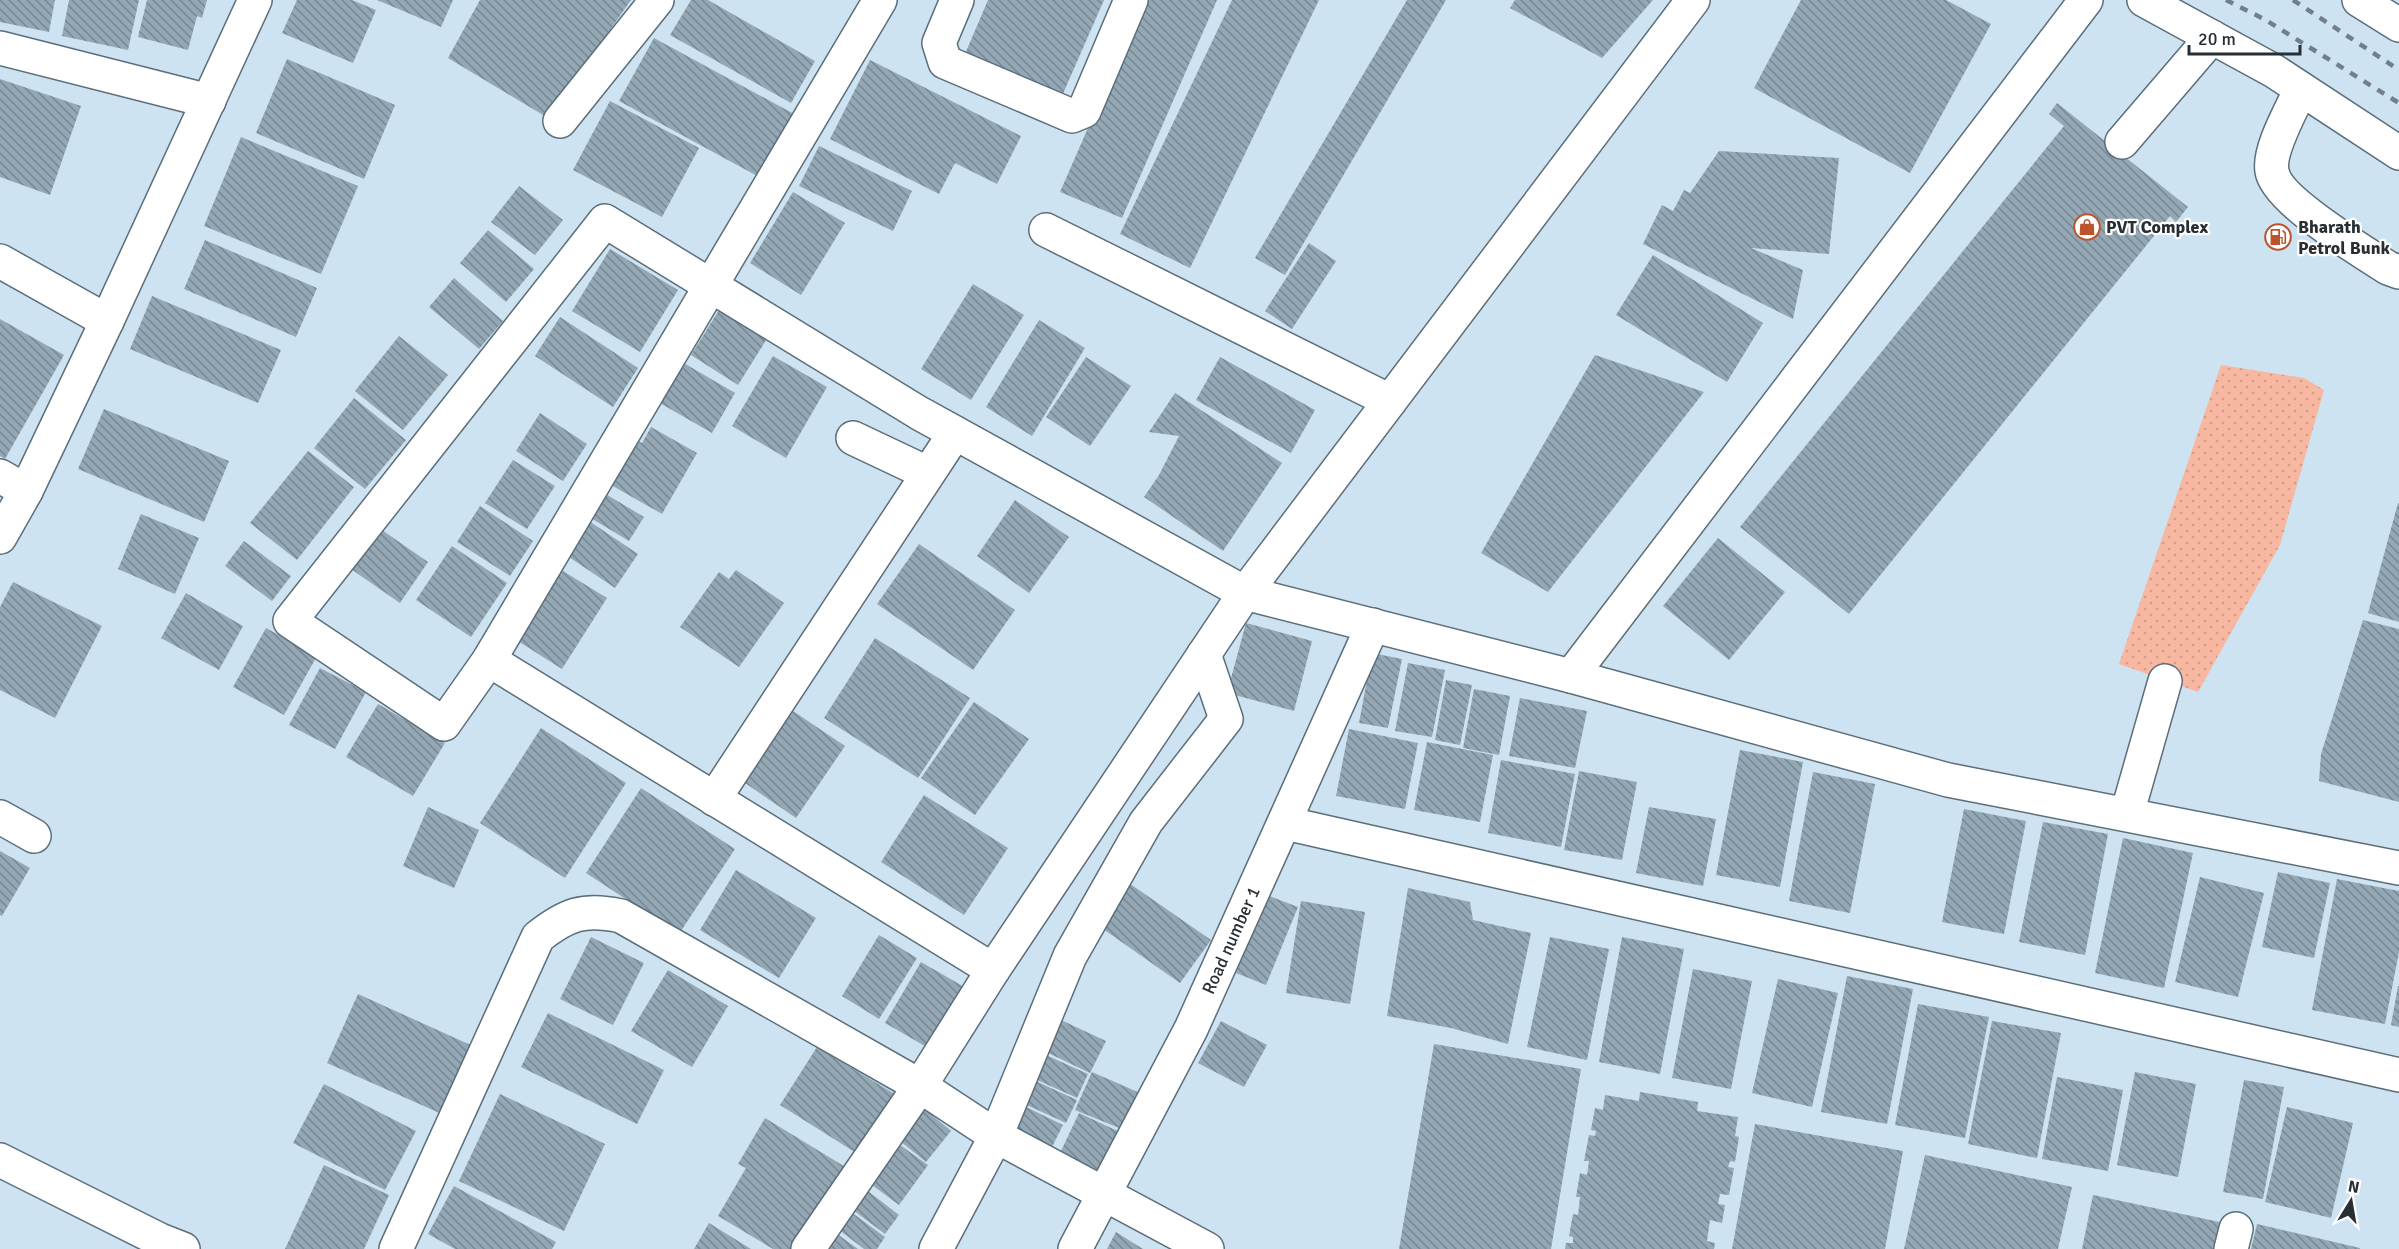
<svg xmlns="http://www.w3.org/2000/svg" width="2399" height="1249" viewBox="0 0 2399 1249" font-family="Signika,sans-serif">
	<defs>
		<pattern id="grass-dots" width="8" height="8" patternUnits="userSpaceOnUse" patternTransform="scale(1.5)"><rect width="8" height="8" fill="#f7b7a1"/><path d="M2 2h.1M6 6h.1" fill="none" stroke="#d49e8b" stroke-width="1.8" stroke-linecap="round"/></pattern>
		<pattern id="building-back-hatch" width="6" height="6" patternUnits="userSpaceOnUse" patternTransform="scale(1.5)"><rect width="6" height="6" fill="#93a7b4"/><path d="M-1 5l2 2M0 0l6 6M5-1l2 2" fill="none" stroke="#788893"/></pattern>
	</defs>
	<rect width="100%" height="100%" fill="#cee3f1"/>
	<path fill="url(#grass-dots)" d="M2221,365l83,13 20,12 -44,155 -82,147 -79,-28z"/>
	<path fill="url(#building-back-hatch)" d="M0,0h55l-6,32 -49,-10z
		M69,0h70l-11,50 -66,-14z
		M147,0h60l-5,18 -5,-2 -9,34 -50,-13z
		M297,0h55l24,10 -23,53 -71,-30z
		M377,0h76l-12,27z
		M480,0h151l-83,118 -100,-60z
		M691,0h17l107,61 -24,42 -121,-68z
		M988,0h116l-42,96 -97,-42z
		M1144,0h73l-95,218 -62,-26z
		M1232,0h87l-129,268 -70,-34z
		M1407,0h39l-161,275 -30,-17z
		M1515,0h138l-51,58 -92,-50z
		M1801,0h145l45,24 -81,149 -156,-85z
		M654,38l142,77 -35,63 -142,-77z
		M287,59l108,46 -31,74 -108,-46z
		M870,60l151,76 -24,48 -42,-21 -16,31 -109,-55z
		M0,79l81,27 -31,89 -50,-18z
		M610,101l89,47 -37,69 -89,-47z
		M2057,103l131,104 -12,15 -6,-6 -321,398 -109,-87 324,-401 -15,-12z
		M241,137l117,49 -37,88 -117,-48z
		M819,146l93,45 -19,40 -94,-45z
		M1719,151l120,7 -10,96 -78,-6 52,22 -10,49 -150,-75 19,-39 11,6 11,-21 6,3z
		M519,186l44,34 -28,35 -44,-33z
		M793,192l52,31 -44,72 -51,-32z
		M488,230l46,39 -28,33 -46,-39z
		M205,240l112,48 -21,49 -112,-48z
		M1309,243l27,18 -44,68 -27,-18z
		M610,249l68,41 -38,62 -68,-41z
		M1653,255l110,68 -36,59 -111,-67z
		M454,278l49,43 -24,28 -50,-42z
		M973,284l51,31 -53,85 -50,-31z
		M152,296l129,54 -23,53 -128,-54z
		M721,307l47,30 -30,48 -47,-30z
		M560,317l78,51 -25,39 -78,-51z
		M0,319l64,36 -59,104 -5,-3z
		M1039,320l46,28 -53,88 -46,-29z
		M399,336l49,39 -45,55 -48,-39z
		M1595,355l109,37 -156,200 -67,-39z
		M773,356l54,31 -41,71 -54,-32z
		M1086,357l45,29 -41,60 -44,-29z
		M1220,357l95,53 -24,43 -95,-53z
		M682,362l53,31 -23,40 -54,-31z
		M1175,393l107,70 -59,88 -79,-54 15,-22 20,-39 -30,-4z
		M354,398l52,42 -41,49 -51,-41z
		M104,409l125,52 -25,61 -126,-53z
		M540,413l47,31 -24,37 -47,-30z
		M651,427l46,26 -35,61 -51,-29 25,-45 6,3z
		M308,451l46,36 -57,73 -47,-37z
		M513,460l42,26 -28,43 -42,-26z
		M604,493l40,24 -15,24 -40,-24z
		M1015,500l54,37 -40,56 -52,-37z
		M2398,503h1v119l-31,-9z
		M480,506l53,35 -23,35 -53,-34z
		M141,514l58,24 -24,56 -57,-25z
		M586,519l52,35 -23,34 -52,-35z
		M379,528l49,34 -28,41 -49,-34z
		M1718,538l67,54 -56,68 -66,-54z
		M244,541l47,35 -19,25 -47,-35z
		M919,544l96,66 -42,60 -96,-66z
		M452,546l55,37 -36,54 -55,-37z
		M558,568l49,30 -45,71 -49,-31z
		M736,570l48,33 -45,64 -59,-40 39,-55 10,7z
		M13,582l89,44 -47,92 -55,-28v-83z
		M186,593l57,33 -24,44 -58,-32z
		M2363,620l36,9v173l-80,-21 2,-27z
		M1246,623l66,18 -18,70 -67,-18z
		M266,628l51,28 -33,59 -51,-28z
		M875,638l95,60 -52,80 -94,-60z
		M1372,653l30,6 -14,69 -29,-5z
		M1408,663l37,7 -13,67 -37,-6z
		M320,668l46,24 -31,57 -46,-24z
		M1446,680l26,5 -12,60 -25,-5z
		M1474,689l36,7 -11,59 -36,-7z
		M1520,698l67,13 -12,57 -66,-12z
		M974,702l55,37 -54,76 -54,-37z
		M378,704l67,39 -32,53 -67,-39z
		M793,711l52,35 -49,72 -51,-35z
		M541,728l85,55 -61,95 -85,-55z
		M1349,729l69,14 -13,66 -69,-13z
		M1427,742l66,13 -13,67 -66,-12z
		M1740,750l63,12 -23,125 -64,-12z
		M1501,760l74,14 -14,73 -73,-14z
		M1579,771l58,11 -15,78 -58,-10z
		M1813,772l62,12 -25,129 -61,-12z
		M641,788l94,61 -56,85 -93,-61z
		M924,795l84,53 -44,67 -83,-53z
		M428,807l51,23 -25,58 -51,-22z
		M1649,807l67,12 -13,67 -67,-13z
		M1964,809l62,12 -22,113 -62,-12z
		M2043,822l65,12 -23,121 -66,-13z
		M2123,838l70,15 -29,135 -69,-15z
		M0,851l30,17 -28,48 -2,-1z
		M736,870l80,48 -37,60 -79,-48z
		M2278,872l52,11 -16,75 -52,-11z
		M2200,877l64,16 -26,104 -63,-15z
		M2337,879l62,12v61l-14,72 -73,-14z
		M1126,881l85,59 -31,43 -84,-59z
		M1408,888l62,14 3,18 58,13 -23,111 -57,-16 -64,-12z
		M1267,895l31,12 -32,78 -30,-12z
		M1301,901l64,11 -15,92 -64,-11z
		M879,935l38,23 -38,61 -37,-23z
		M591,937l53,26 -31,62 -53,-26z
		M1550,937l59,12 -22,111 -60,-13z
		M1622,937l62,12 -24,125 -61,-12z
		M921,962l45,26 -36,61 -45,-26z
		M1693,969l59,12 -21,108 -59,-11z
		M668,970l60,36 -36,61 -61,-36z
		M1847,976l66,13 -26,135 -66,-12z
		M1778,979l60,14 -26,114 -60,-14z
		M2398,986h1v41l-8,-2z
		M358,994l117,53 -31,68 -117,-52z
		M1918,1004l71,13 -24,121 -70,-13z
		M548,1013l116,57 -27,54 -116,-57z
		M1061,1020l45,21 -16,32 -44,-21z
		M1221,1021l46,24 -23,42 -46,-24z
		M1992,1021l69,12 -24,125 -69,-14z
		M1434,1044l147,25 -30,180h-152z
		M817,1047l81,49 -37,60 -81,-51z
		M1046,1055l42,19 -11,24 -42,-19z
		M1092,1072l48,21 -16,37 -49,-20z
		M2135,1072l61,12 -18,93 -61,-12z
		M2057,1077l66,13 -15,81 -66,-12z
		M1029,1078l48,22 -11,23 -48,-22z
		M2244,1080l40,7 -21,112 -40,-7z
		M324,1084l92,47 -31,59 -92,-47z
		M1640,1092l58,10 -1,9 41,6 -3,19 4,1 -4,25 -5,-1 -2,6 6,1 -5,27 -9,-1 -2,10 7,1 -3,18 -12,-3 -3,21 8,2 -1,6h-149l1,-6h7v-6l-4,-1 4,-22 5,1 2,-18h-4l4,-24 7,2 2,-14h-5l5,-26 6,1 1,-5 -5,-1 4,-22 8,2 2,-15 34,6z
		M500,1094l105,50 -41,87 -105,-50z
		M1022,1105l41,20 -13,26 -41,-20z
		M921,1106l30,25 -25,31 -31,-25z
		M2287,1107l66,16 -22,95 -66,-16z
		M1079,1113l43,20 -18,40 -44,-20z
		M765,1118l82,50 -53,81h-21l-55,-33 28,-48 -8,-4z
		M1755,1124l148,27 -18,98h-153z
		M893,1140l35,25 -29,40 -35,-26z
		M1925,1155l147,32 -14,62h-154z
		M324,1165l65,30 -25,54h-79z
		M454,1186l102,56 -4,7h-97l-27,-15z
		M864,1188l35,27 -14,19 -36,-27z
		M2093,1195l136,29 -5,25h-142z
		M847,1209l38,28 -8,12h-13l-30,-23z
		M709,1223l42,26h-57z
		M2257,1224l103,24v1h-109z
		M833,1231l25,18h-39z
		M1116,1232l27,17h-36z"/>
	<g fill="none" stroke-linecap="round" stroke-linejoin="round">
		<g stroke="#5b6e7a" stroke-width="36">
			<g id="minor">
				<path d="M957,0l-18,43 6,19 127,54 12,-5 47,-111"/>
				<path d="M0,48l209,53"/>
				<path d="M2301,89c-9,20 -33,61 -29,82 4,29 90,80 116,97l11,4"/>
				<path d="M560,121l97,-121"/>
				<path d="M2122,142l90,-105"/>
				<path d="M1046,230l344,171"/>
				<path d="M0,261l107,60"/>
				<path d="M853,438l74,35"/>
				<path d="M0,476l26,15"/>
				<path d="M0,537l26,-46 81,-170 148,-321"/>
				<path d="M489,660l391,-660"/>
				<path d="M1571,676l515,-676"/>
				<path d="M714,799l241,-366"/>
				<path d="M2127,814l38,-133"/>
				<path d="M0,817l34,19"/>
				<path d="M1285,823l1114,252"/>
				<path d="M993,970l-504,-310 -45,64 -154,-103 315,-400 314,192 326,180 326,83 377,104 451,88"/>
				<path d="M0,1160l160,80 23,9"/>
				<path d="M396,1249l142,-312c29,-23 46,-29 83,-21l299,170 76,50 211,113"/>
				<path d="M808,1249l112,-163 73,-116 252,-377 448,-593"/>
				<path d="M936,1249l60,-113 74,-180 76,-134 80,-103 -22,-65"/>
				<path id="s1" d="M1075,1249l116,-220 182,-404"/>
				<path d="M2231,1249l5,-20"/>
			</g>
		</g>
		<g stroke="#5b6e7a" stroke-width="36">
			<path id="highway" d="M2144,0l130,71 125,82
				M2359,0l40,25"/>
		</g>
		<use href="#minor" stroke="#fff" stroke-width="33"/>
		<use href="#highway" stroke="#fff" stroke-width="33"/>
		<path stroke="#717f89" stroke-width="4.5" stroke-dasharray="8 8" stroke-linecap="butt" d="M2226,0l38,19 135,84
			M2293,0l106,70"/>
	</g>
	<defs>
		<g id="shop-ring" transform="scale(1.35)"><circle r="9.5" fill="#fff" stroke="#bb542c" stroke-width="1.5"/><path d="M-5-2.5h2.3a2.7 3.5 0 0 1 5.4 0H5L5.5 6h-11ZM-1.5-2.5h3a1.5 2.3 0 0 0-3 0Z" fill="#bb542c"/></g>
		<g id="fuel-ring" transform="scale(1.35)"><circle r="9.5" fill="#fff" stroke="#bb542c" stroke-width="1.5"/><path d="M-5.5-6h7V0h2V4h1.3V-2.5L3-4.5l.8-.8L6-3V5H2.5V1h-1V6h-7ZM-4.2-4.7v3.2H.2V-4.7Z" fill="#bb542c"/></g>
	</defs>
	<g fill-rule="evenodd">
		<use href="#shop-ring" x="2087" y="227"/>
		<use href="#fuel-ring" x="2278" y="237"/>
	</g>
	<g text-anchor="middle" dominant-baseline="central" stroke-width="4.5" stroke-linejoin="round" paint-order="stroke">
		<g font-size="18" font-weight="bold" fill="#272f35" stroke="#fff" text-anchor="start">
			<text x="2106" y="227">PVT Complex</text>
			<text x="2298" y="227">Bharath<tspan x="2298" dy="21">Petrol Bunk</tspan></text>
		</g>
		<g font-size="18" fill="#272f35" stroke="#fff">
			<text stroke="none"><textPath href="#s1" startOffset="346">Road number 1</textPath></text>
		</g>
	</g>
	<g transform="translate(2351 1201) rotate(11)" stroke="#ffffff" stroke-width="4.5" paint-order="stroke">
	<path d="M0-4.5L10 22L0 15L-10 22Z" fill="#272f35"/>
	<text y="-9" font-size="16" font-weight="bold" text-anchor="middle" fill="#272f35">N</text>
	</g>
	<path d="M2189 45v9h111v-9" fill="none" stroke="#272f35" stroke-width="3"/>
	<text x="2198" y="45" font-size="18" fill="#272f35" stroke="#ffffff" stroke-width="4.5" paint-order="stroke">20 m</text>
</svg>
